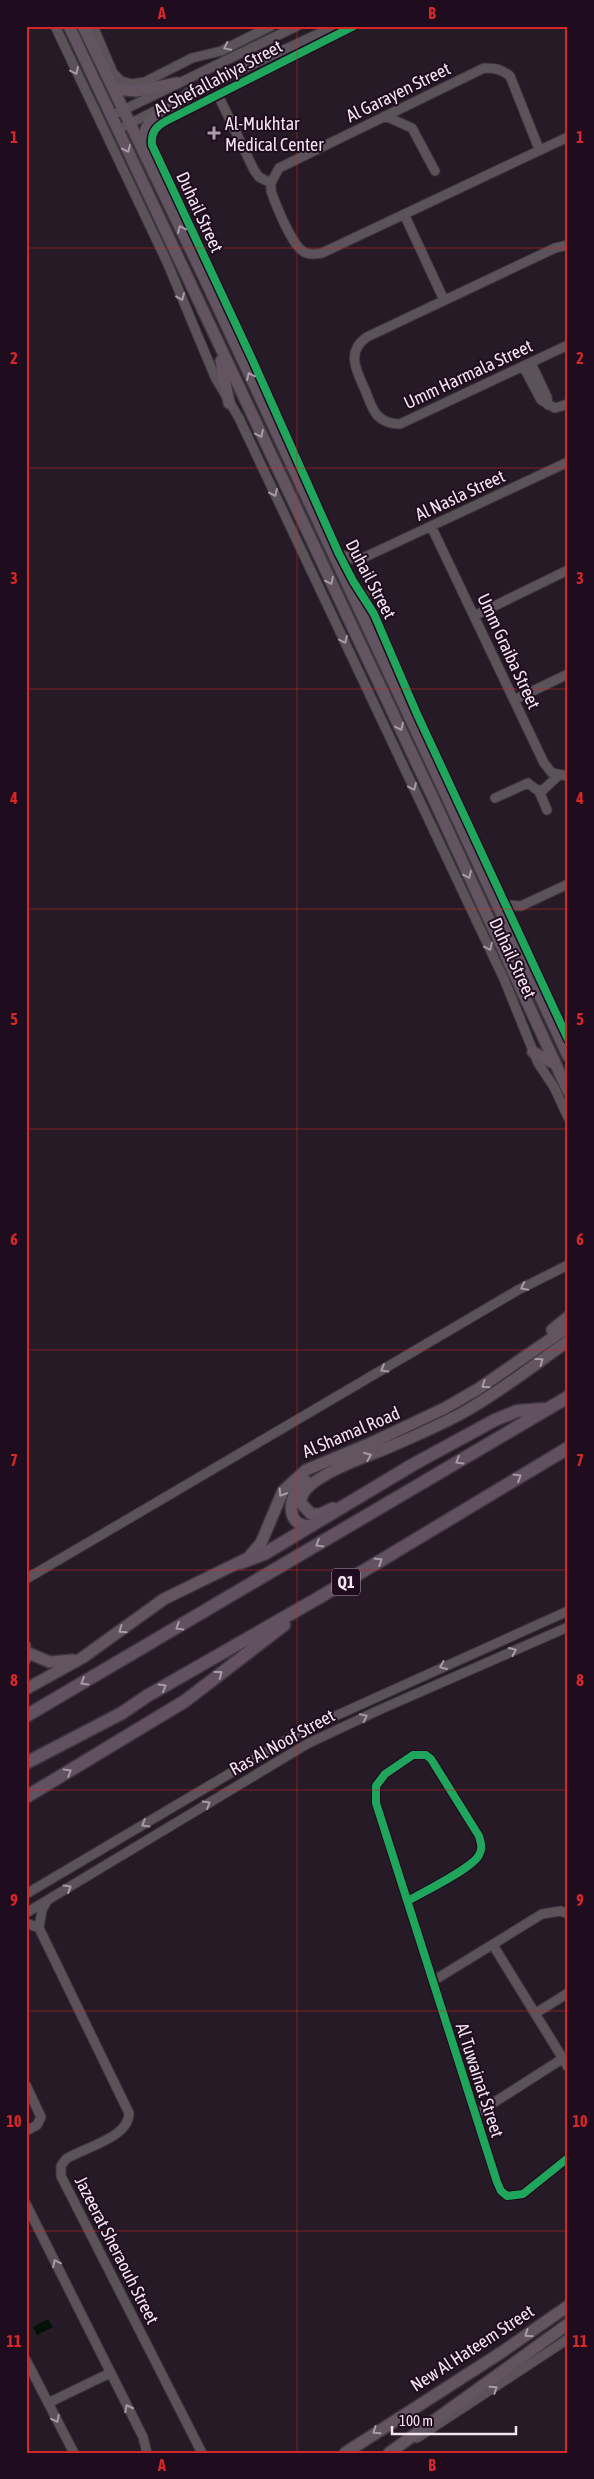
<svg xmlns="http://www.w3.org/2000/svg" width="594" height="2479" viewBox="0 0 594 2479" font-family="'Asap Condensed',sans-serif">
	<rect width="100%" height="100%" fill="#251a25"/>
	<path fill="#031206" d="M48,2319l5,8 -16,8 -4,-8z"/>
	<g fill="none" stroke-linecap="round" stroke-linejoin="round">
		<g stroke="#3e363e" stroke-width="11">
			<path id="minor" d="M55,26l112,236 48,115 24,41 265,561 34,84 16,24 14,30
				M93,26l20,47 8,8 11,3 13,-2 47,-24 29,-7 50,-25
				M354,26l-188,95c-11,6 -15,12 -14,24l100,214 87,195 14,27 13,19
				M218,95l36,75 5,7 12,6
				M183,97l152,-71
				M111,116l186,-90
				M385,116l27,12 23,43
				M125,126l38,-19
				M539,149l-29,-73c-9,-7 -15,-8 -26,-8l-205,100 -8,15v8c5,14 22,58 35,62 6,2 11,1 16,0l246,-116
				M404,214l40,86
				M568,245l-13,3 -188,89c-22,15 -10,35 -1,55 3,8 6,18 12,24 6,6 14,8 22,8l168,-79
				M531,363l16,34 1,8
				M523,366l18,34 14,8 13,-4
				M431,526l113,237 8,10 16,3
				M339,554l15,5 11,-2 203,-95
				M373,611l44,103 151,325
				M474,616l94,-46
				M514,700l54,-26
				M539,791l8,19
				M495,798l33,-15 9,7h6l15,-14
				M507,905l14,1 47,-22
				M26,1579l492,-289 50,-25
				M26,1645v15
				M26,1894l274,-162 268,-121
				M47,1901l-5,9 -3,18 90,185c0,25 -44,34 -63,46l-5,7v10l141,277
				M408,1901c15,-9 65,-33 71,-46 4,-6 2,-12 0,-19l-48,-77 -5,-4h-13l-28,19 -9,12v17l121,379 4,9 6,5 16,-2 45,-36
				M26,1913l281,-169 72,-34 189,-83
				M26,1923l13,5
				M493,1945l75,122
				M433,1981l109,-67 19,-3 7,3
				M536,2013l32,-20
				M26,2085l15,32 -4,8 -11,6
				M476,2114l86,-55
				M26,2204l117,233 4,16
				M26,2360l48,93
				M48,2403l62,-30
				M417,2438l151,-99"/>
		</g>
		<g stroke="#3e363e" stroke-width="14">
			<path id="major" d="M69,26l365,774 134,291
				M83,26l119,247 366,783
				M114,89l23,2 40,-8
				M144,147c-3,-36 27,-31 44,-53
				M221,361l8,42
				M363,596l9,27
				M533,1052l22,12
				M552,1330l16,-13
				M306,1481c-18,11 -23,46 5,45
				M333,1508l-13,6h-9l-10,-11c-2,-23 60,-45 79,-52 28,-12 57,-24 84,-39 36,-20 70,-47 104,-71
				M28,1653l22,9 23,-2
				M26,1689l56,-31 82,-59 84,-41 13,-15 22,-52 23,-21 65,-27 74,-35 33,-19 90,-62
				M345,2453l157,-101 66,-46
				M389,2453l179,-129"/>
		</g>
		<g stroke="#3e363e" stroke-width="15">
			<path id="highway" d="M240,1563l24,-9 150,-90 81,-44 22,-9 27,-2
				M26,1716l542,-319
				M26,1763l96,-50 25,-17 173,-99 248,-149
				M26,1797l159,-96 99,-76"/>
		</g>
		<use href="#minor" stroke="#5b525a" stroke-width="9"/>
		<use href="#major" stroke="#625561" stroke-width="11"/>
		<use href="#highway" stroke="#615161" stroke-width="12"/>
		<g stroke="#200c1f" stroke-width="11">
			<path id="cycleway" d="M354,26l-188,95c-11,6 -15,12 -14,24l100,214 87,195 14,27 21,33 43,100 151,325
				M408,1901c15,-9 65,-33 71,-46 4,-6 2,-12 0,-19l-48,-77 -5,-4h-13l-28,19 -9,12v17l121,379 4,9 6,5 16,-2 45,-36"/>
		</g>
		<use href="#cycleway" stroke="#20a55d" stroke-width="8"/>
	</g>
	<defs><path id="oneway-chevron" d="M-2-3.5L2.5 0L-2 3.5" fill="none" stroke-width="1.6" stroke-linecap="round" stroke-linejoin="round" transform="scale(1.25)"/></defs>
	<g stroke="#a69ba6">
		<use href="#oneway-chevron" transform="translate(227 47) rotate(154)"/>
		<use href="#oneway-chevron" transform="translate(75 71) rotate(65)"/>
		<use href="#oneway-chevron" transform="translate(181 297) rotate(67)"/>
		<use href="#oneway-chevron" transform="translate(274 493) rotate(65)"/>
		<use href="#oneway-chevron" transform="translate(344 640) rotate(65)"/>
		<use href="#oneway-chevron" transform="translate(413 787) rotate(65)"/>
		<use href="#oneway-chevron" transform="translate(489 947) rotate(64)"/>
		<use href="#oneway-chevron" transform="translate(524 1287) rotate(153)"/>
		<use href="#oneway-chevron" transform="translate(384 1369) rotate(150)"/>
		<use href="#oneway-chevron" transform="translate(513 1651) rotate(-24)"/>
		<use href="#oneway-chevron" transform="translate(443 1666) rotate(156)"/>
		<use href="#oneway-chevron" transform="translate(364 1717) rotate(-26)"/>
		<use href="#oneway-chevron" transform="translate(207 1804) rotate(-31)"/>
		<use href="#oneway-chevron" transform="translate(145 1824) rotate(149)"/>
		<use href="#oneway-chevron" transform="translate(68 1888) rotate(-31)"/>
		<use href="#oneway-chevron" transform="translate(56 2263) rotate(-116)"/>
		<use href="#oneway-chevron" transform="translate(494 2389) rotate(-34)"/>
		<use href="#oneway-chevron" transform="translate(128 2408) rotate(-117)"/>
		<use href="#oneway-chevron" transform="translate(56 2419) rotate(63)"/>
	</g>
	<g stroke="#aa9ca9">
		<use href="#oneway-chevron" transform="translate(127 149) rotate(65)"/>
		<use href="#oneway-chevron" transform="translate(181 229) rotate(-115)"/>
		<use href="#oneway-chevron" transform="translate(250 376) rotate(-115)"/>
		<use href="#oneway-chevron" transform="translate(260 434) rotate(65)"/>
		<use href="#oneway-chevron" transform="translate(330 581) rotate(65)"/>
		<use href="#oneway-chevron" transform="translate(400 727) rotate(65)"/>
		<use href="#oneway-chevron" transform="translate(468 875) rotate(65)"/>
		<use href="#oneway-chevron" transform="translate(540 1361) rotate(-36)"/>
		<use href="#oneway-chevron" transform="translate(485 1385) rotate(146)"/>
		<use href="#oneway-chevron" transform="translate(368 1456) rotate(-22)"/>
		<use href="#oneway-chevron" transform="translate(282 1493) rotate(122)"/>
		<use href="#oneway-chevron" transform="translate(122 1630) rotate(145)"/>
		<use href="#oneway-chevron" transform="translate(528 2334) rotate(145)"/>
		<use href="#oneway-chevron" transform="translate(376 2431) rotate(146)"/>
	</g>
	<g stroke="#aa9aa9">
		<use href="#oneway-chevron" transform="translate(459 1461) rotate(149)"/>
		<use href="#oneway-chevron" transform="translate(518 1477) rotate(-31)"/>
		<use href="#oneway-chevron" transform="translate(319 1544) rotate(149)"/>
		<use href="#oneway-chevron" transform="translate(379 1561) rotate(-31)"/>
		<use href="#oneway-chevron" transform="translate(179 1627) rotate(149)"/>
		<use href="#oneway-chevron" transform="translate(219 1674) rotate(-37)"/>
		<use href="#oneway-chevron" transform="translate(84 1682) rotate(150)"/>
		<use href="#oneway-chevron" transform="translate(163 1687) rotate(-30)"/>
		<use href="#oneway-chevron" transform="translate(68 1772) rotate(-31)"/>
	</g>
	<path fill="none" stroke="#d62828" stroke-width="1" stroke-opacity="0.55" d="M297,26v2427M26,248h542M26,468h542M26,689h542M26,909h542M26,1129h542M26,1350h542M26,1570h542M26,1790h542M26,2011h542M26,2231h542"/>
	<path fill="#aa9daa" stroke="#200c1f" stroke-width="2" d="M211.5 125.5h5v5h5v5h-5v5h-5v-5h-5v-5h5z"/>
	<g text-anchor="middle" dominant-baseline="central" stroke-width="4" stroke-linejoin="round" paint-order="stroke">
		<rect fill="#200c1f" stroke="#b3a3b2" stroke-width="1" x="332" y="1568.5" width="28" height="27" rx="4"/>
		<g font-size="16" font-weight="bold" fill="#f2e4f1">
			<text x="346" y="1582">Q1</text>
		</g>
		<g font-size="18" fill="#f2e4f1" stroke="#200c1f">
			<text transform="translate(218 78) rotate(-28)">Al Shefallahiya Street</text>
			<text transform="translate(398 92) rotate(-26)">Al Garayen Street</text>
			<text transform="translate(200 212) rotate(65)">Duhail Street</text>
			<text transform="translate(468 374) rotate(-25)">Umm Harmala Street</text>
			<text transform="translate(460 495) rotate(-25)">Al Nasla Street</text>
			<text transform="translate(371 579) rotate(62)">Duhail Street</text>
			<text transform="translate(509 651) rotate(65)">Umm Graiba Street</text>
			<text transform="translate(513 958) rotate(65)">Duhail Street</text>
			<text transform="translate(351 1432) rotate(-23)">Al Shamal Road</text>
			<text transform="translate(282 1742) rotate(-29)">Ras Al Noof Street</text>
			<text transform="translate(480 2080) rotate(72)">Al Tuwainat Street</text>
			<text transform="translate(117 2250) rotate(63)">Jazeerat Sheraouh Street</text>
			<text transform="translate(472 2348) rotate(-33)">New Al Hateem Street</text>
		</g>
		<g font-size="18" fill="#f2e4f1" stroke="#200c1f" text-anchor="start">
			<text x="225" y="123">Al-Mukhtar<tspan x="225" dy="21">Medical Center</tspan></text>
		</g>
	</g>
	<rect width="594" height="2479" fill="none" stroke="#200c1f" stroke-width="55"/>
	<path d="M392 2426v8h124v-8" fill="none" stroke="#f2e4f1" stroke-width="2.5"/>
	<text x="399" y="2426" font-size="15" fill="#f2e4f1" stroke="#200c1f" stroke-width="4" paint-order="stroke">100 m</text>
	<rect x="28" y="28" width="538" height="2424" fill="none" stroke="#d62828" stroke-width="2"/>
	<g font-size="16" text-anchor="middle" font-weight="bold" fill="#d62828">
		<text x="162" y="19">A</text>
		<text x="432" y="19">B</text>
		<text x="14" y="143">1</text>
		<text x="580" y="143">1</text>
		<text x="14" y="364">2</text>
		<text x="580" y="364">2</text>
		<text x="14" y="584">3</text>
		<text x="580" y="584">3</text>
		<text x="14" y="804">4</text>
		<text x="580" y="804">4</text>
		<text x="14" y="1025">5</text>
		<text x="580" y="1025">5</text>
		<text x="14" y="1245">6</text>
		<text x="580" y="1245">6</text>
		<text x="14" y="1466">7</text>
		<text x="580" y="1466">7</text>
		<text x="14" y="1686">8</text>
		<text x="580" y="1686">8</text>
		<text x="14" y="1906">9</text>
		<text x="580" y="1906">9</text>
		<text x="14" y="2127">10</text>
		<text x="580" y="2127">10</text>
		<text x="14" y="2347">11</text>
		<text x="580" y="2347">11</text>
		<text x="162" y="2471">A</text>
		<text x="432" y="2471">B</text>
	</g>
</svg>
